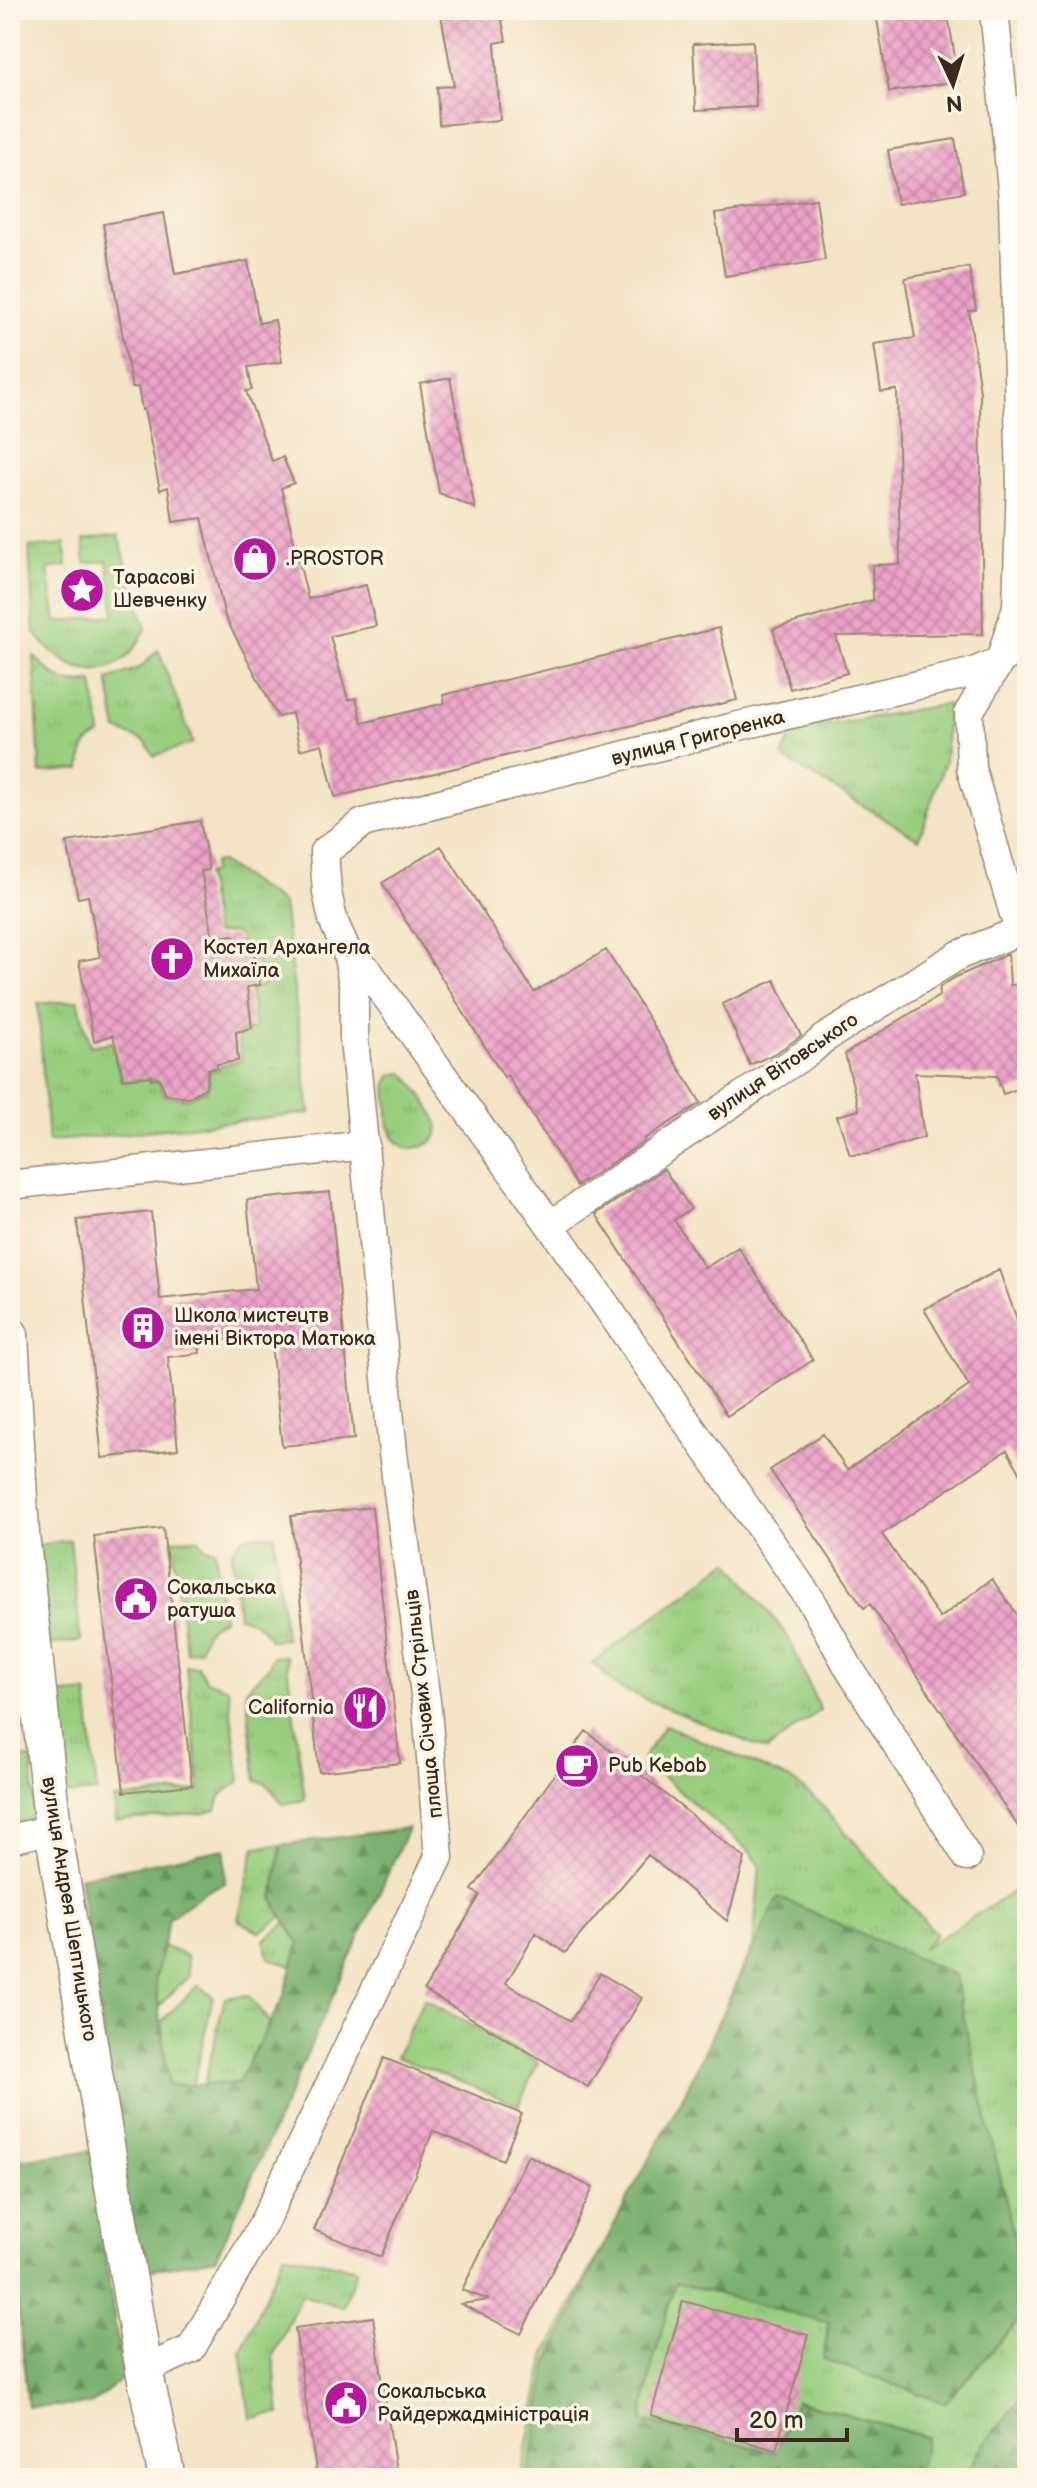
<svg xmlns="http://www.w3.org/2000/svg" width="1037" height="2488" viewBox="0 0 1037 2488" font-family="'Balsamiq Sans',sans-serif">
	<defs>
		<pattern id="grass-tufts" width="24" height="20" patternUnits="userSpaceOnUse" patternTransform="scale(2)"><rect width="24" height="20" fill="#99ce7f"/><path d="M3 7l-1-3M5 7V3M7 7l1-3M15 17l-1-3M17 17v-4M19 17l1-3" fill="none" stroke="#85b16d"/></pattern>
		<pattern id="forest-firs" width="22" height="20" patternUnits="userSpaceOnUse" patternTransform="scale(2)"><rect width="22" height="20" fill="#7ab16e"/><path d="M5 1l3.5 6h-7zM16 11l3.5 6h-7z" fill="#65905a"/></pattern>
		<pattern id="building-cross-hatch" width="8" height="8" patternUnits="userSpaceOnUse" patternTransform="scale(2)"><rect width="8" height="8" fill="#eca2c8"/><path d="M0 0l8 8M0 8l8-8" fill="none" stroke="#c084a2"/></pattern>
	</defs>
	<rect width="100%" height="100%" fill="#fcf5e5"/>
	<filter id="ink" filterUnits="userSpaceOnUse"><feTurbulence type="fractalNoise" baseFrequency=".0125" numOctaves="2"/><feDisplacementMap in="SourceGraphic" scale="16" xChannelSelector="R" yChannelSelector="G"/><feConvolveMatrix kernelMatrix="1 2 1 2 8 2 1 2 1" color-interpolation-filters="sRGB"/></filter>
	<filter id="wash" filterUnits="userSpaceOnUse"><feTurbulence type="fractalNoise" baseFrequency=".006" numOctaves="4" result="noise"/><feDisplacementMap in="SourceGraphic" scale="32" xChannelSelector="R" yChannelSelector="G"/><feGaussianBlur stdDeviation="1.8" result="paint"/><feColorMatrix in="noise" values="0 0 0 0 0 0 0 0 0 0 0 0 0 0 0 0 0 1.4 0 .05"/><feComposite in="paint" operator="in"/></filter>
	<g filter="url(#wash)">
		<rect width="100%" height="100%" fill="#f3e3c5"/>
		<path fill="url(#grass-tufts)" stroke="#6a7c4e" stroke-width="2" d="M118,536l28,93c-7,12 -14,26 -27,34 -33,20 -66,-5 -85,-31l-5,-85 36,-3 2,22 -19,3 8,53 59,-7 -8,-54 -22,2 -2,-22z
			M158,650l35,93 -39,13 -9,-15 -28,-11 -9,-50 33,-13z
			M34,656c20,21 29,30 59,26l8,52c-17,9 -19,17 -20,35l-41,4z
			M948,704l-3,57 -26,78 -137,-82 11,-26z
			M221,862l62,42 27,209 -262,29 -10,-138 40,-4 12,46 22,-4 10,39 28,-3v3l8,-1 7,15 23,4 20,-11 1,-17 10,-2v-3l22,-5 -3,-28 17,-4 -5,-40 13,-3 -8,-36h-12l-3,-13 -7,-5 -18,2 -9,-60 7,-2v-9z
			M403,1073c10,8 16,19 24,30 19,28 14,42 -20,46l-12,-9 -6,-14 -3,-41 6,-10z
			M274,1534l11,105 -15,1c-7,-13 -17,-21 -32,-24l-6,-66 12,-13z
			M199,1539l7,9 9,2 8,69c-16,6 -19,14 -23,30l-14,3 -14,-112z
			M70,1540l11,101 -33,4 -9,-100z
			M729,1561l59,76 32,73 -53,40 -148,-62 -27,-25z
			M286,1656l19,144 -22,4 -17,-21 -10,-2 -10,-91 23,-24 4,-9z
			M186,1666h11l9,14 22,8 12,93 -20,15 -4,14 -10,3 -90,8 -2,-22 86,-9z
			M87,1692l10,100 -34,3 -10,-100z
			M665,1725l128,56 27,22 116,131 -14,15 94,-59 11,18v570h-506l25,-125 140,-262 67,-145 7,-81 -9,-12 -109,-94z
			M10,1754l22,5 2,56 -7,6 -17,3z
			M281,1845l-8,54 10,17 -23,16 -22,-12 17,-73z
			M287,1922l12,21 -6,24 -24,-9 -5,-18z
			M162,1946l25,10 2,20 -31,31 -3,-27z
			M198,1985l15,12 -20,88 -24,1 -8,-64z
			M248,1995l22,28 -32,60 -34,2 21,-87z
			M424,1999l114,63 -19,43 -123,-48z
			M284,2253l73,16 -14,38 -42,-12 -28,61 7,58 -30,4 -9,-67z"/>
		<path fill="url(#forest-firs)" stroke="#5a6e46" stroke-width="2" d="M408,1828l-192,430 -76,14 -61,-395 146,-28v34l-19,8 -37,27 -14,62 14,106 69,-3 46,-87 15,-53 -26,-43 8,-55z
			M778,1897l176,78 73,318v18l-82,92 -122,-44 6,-36 -154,-40 -22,80 -11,58 133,31 21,-51 131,36 -11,41h-388l20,-115 70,-146 68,-126z
			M90,2151l33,227 -33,27 -62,2 -18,-188v-58z
			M1027,2392v86h-59l10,-27z"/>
		<g id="blocks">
			<path fill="url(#building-cross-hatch)" d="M440,10h60l6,31 -11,2 5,77 -61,5 -2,-38 17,-1z
				M894,10h53l12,71 -70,11 -13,-79z
				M753,41l3,66 -60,3 -3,-66z
				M955,139l9,53 -67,12 -9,-54z
				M816,199l9,61 -100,16 -10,-62z
				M164,213l11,61 73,-13 11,62 16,-3 7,42 -34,5 4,23 -6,1 26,70 11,-4 11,26 -13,5 27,111 58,-14 10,41 -46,10 18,64 8,-2 6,25 83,-20 -2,-8 276,-67 18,72 -402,97 -13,-53 -22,6 -8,-37 -14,4 -53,-100 -23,-99 -29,4 -5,-35 -8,3 -16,-81 -2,1 -4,-23 -6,1 -29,-164z
				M969,267l7,43 -7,1 11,82 3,241 -147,2 11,37 -57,16 -17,-60 100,-29 -1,-35 28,-1 -3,-174 -16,2 -7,-48 41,-6 -10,-60z
				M450,378l25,130 -36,-15 -19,-109z
				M200,821l9,49 -8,1 12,67 19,-3 23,22 5,28 -13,2 5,41 -16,4 2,29 -21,3v4l-9,1 -2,18 -18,11 -22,-4 -7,-16 -8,1v-3l-28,3 -10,-44 -19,6 -15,-80 21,-4 -12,-61 -10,2 -11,-56z
				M441,846l93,146 72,-42 95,153 -57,36 1,2 -68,45 -70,-111 -3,2 -122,-194z
				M1008,954l2,31 17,-1v102l-24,8 -6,-18 -82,-3 9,64 -55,17 -19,1 -13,-39 22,-6 -14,-56 94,-58 1,-9 16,-10z
				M775,980l26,56 -25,17 -26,12 -28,-61z
				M664,1169l27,40 -17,11 31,48 33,-21 75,113 -86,56 -131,-202z
				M330,1192l24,247 -72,7 -12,-111 -71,8 1,10 -32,4 10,92 -76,9 -25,-238 74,-8 9,87 96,-10 -9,-89z
				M999,1270l28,77v137l-20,-34 -125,84 58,84 52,-39 35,50v211l-157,-236 -6,4 -94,-138 53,-36 24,36 122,-84 -45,-77z
				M372,1507l28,256 -81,9 -28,-256z
				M163,1528l29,257 -68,7 -30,-256z
				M586,1731l159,127 -18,63 -79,-66 -83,98 -29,-20 -30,50 65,38 29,-48 42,25 -54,89 -164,-97 56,-95 -8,-5z
				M384,2058l138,56 -19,46 -70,-29 -52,126 -67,-27z
				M528,2155l65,33 -72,146 -60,-30 28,-4 -27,-10z
				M683,2301l125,34 -32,115 -125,-35z
				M373,2317l24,161h-80l-22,-150z"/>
		</g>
	</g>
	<g filter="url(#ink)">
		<use href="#blocks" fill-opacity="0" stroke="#978672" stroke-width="2"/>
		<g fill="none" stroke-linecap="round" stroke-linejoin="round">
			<g stroke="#978672" stroke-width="31">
				<path id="minor" d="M994,10l19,189 8,282 -4,126 -17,54 -31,51 2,56 48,163
					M347,952l21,19 182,254 262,377 37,66 118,189
					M10,1185l355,-40
					M550,1225l261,-175 12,-11 136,-84 60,-24 8,2
					M10,1839l43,-10
					M144,2370l47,-21 71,-123 177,-369 -12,-148 -34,-256 -39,-414v-50l-7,-37 -14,-32 -6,-28 -3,-40 39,-29 367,-95 241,-55 29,-12 27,-19"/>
			</g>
			<g stroke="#978672" stroke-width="39">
				<path id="tertiary" d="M10,1335l11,199 32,295 91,541 23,108"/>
			</g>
			<use href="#minor" stroke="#fff" stroke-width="28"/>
			<use href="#tertiary" stroke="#fff" stroke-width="36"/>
		</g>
	</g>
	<defs>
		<g id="shop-disc" transform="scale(2.3)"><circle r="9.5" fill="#b5179e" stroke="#fcf5e5"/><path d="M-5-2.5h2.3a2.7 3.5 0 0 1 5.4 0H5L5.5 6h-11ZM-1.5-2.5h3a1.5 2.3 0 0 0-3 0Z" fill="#fff"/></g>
		<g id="sight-disc" transform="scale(2.3)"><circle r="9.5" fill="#b5179e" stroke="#fcf5e5"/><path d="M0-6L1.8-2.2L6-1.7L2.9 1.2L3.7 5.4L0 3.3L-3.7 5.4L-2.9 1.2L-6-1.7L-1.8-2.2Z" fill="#fff"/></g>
		<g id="church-disc" transform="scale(2.3)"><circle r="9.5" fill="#b5179e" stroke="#fcf5e5"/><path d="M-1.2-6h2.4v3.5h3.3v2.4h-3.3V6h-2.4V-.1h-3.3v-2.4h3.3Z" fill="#fff"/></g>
		<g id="building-disc" transform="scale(2.3)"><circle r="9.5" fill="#b5179e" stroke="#fcf5e5"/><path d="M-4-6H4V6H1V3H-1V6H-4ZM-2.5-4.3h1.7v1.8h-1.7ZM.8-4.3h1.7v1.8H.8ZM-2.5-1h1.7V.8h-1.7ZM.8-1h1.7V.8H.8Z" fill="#fff"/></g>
		<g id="civic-disc" transform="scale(2.3)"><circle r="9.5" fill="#b5179e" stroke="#fcf5e5"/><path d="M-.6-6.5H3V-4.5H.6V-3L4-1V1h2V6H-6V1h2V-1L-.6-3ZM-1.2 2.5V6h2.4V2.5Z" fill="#fff"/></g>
		<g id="restaurant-disc" transform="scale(2.3)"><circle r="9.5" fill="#b5179e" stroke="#fcf5e5"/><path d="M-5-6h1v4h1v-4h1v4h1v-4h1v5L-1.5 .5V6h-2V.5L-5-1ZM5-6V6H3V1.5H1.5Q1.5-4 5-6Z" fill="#fff"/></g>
		<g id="cafe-disc" transform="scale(2.3)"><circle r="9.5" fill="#b5179e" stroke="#fcf5e5"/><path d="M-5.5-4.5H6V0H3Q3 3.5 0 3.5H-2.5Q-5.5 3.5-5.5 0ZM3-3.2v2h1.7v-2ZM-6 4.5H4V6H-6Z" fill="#fff"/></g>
	</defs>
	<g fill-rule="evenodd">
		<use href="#shop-disc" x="255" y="559"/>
		<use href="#sight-disc" x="82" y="590"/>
		<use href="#church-disc" x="172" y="959"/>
		<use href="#building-disc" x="143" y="1328"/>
		<use href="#civic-disc" x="136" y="1599"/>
		<use href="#restaurant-disc" x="365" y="1708"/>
		<use href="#cafe-disc" x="577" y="1766"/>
		<use href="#civic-disc" x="346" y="2403"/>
	</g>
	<g text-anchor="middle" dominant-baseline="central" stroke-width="7" stroke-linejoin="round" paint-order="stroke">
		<g font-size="20" fill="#3b2a1e" stroke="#fcf5e5" text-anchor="start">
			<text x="286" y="559">.PROSTOR</text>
			<text x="113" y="578">Тарасові<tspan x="113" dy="23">Шевченку</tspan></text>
			<text x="203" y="948">Костел Архангела<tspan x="203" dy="23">Михаїла</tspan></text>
			<text x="174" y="1316">Школа мистецтв<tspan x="174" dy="23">імені Віктора Матюка</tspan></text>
			<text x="167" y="1588">Сокальська<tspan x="167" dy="23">ратуша</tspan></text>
			<text x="334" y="1708" text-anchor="end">California</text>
			<text x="608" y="1766">Pub Kebab</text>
			<text x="377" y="2392">Сокальська<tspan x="377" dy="23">Райдержадміністрація</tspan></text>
		</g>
		<g font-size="20" fill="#3b2a1e" stroke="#fcf5e5">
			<text transform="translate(698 738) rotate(-14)">вулиця Григоренка</text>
			<text transform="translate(783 1067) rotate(-34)">вулиця Вітовського</text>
			<text transform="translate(424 1704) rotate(-96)">площа Січових Стрільців</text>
			<text transform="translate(69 1909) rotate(81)">вулиця Андрея Шептицького</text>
		</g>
	</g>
	<rect width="1037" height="2488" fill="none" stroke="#fcf5e5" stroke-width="40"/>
	<g transform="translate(953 84) rotate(176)" stroke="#fcf5e5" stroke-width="6" paint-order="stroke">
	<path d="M0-6L14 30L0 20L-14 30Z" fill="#3b2a1e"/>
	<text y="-12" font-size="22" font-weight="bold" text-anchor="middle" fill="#3b2a1e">N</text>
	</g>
	<path d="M737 2428v12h110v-12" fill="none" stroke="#3b2a1e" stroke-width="4"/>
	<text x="749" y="2428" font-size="24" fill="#3b2a1e" stroke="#fcf5e5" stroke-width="6" paint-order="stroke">20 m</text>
</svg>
